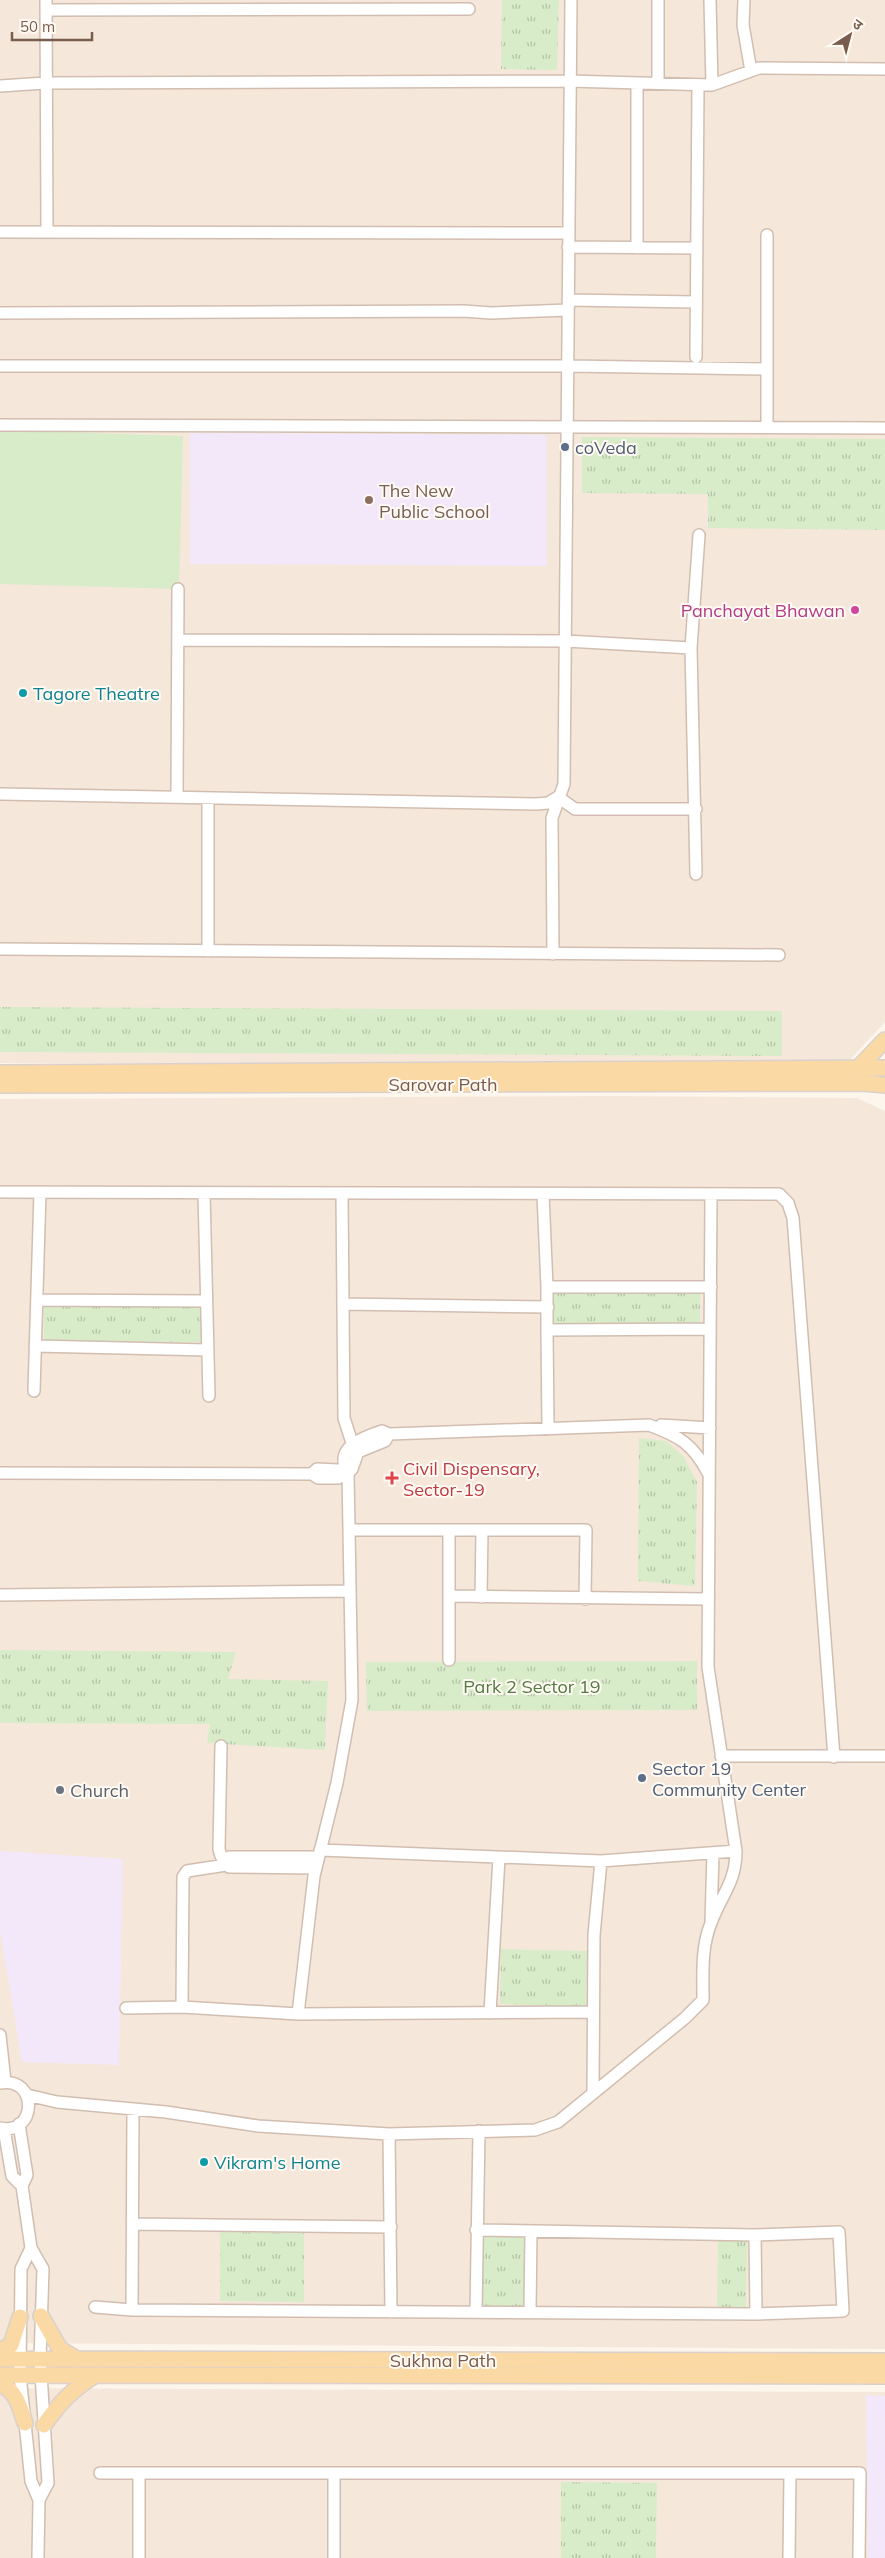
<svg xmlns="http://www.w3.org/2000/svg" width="885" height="2558" viewBox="0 0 885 2558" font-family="Mulish,'Noto Sans Devanagari',sans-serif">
	<defs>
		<pattern id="park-tufts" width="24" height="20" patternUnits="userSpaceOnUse" patternTransform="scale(1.25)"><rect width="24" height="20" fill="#d8ecc9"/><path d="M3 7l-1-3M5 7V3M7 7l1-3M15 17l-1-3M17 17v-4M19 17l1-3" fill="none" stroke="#b4c2a5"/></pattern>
	</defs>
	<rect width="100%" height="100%" fill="#fdf6ec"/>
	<path fill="#f5e8da" d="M0,0h885v1022l-38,41h-847z
		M612,1096l245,2 28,13v1238l-885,-6v-1244z
		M0,2388l885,4v166h-885z"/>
	<path fill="#f3e8fa" d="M190,433l357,2v131l-357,-2z
		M0,1851l123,8 -4,206 -97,-3 -22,-132z
		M866,2395l19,1v162h-17z"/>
	<path fill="url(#park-tufts)" d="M502,0h57l-2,70 -56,-1z
		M582,437l303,2v91l-177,-2v-34l-126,-1z
		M0,1007l782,4v45l-782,-4z
		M700,1293v31h-147v-30z
		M44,1305h157v37l-157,-1z
		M639,1438l27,3 17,15 14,26 -2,104 -57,-5z
		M0,1650l236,2 -8,27 100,2 -3,69 -118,-7 3,-19 -210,-1z
		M697,1661v49l-330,1 -1,-49z
		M501,1949l86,2 -1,56 -86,-3z
		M220,2232l84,1v69l-84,-1z
		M482,2235l45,1 -2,73 -45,-1z
		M718,2240h29l-1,69h-29z
		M561,2482l96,1 -1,75h-95z"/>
	<path fill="#d8ecc9" d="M0,430l183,6 -4,153 -179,-5z"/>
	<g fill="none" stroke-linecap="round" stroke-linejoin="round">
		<g stroke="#d1beb0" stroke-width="14">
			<path id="minor" d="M46,0l1,232
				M710,0l2,85
				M744,0l-1,25 8,46
				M46,10l423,-1
				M658,83v-83
				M0,86l45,-3 524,-2 143,4 47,-17 126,1
				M0,232l569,1
				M568,247l129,1
				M637,248v-165
				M568,300l128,2
				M0,313l464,-2 27,2 77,-3
				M696,357l2,-272
				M0,366h568l199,3
				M0,425l885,3
				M767,427v-192
				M178,640l388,1 125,7
				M0,794l536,10 12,-1 10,-6
				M177,797l1,-208
				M558,797l17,12h121
				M208,798v153
				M696,874l-5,-226 8,-113
				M0,949l779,6
				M553,954l-1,-136 12,-34 7,-784
				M0,1192l779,2 9,9 5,15 41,539
				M204,1193l5,203
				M342,1193l2,225 8,25 6,9
				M543,1194l4,93
				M37,1300l169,1
				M344,1304l204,3
				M710,1329l-163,1v-43h164
				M547,1330l1,99
				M35,1346l173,4
				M34,1391l6,-199
				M661,1425l49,3
				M0,1473l312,1 6,4h20l4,-4
				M348,1473l4,-4 6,-17 27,-11 4,-7
				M312,1474l5,-5 21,1 4,4 6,1
				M349,1530h237l-1,69
				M449,1530v130
				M0,1595l350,-4
				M449,1596l258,3
				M481,1597l1,-67
				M221,1746l-2,103 2,7 4,5
				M721,1756h164
				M320,1850l281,11 135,-10
				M315,1868l-86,-1 -4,-6 4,-4h89
				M711,1921l2,-68
				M182,2007l1,-130 4,-6 39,-6
				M126,2008l56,-1 116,7 295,-2
				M490,2013l9,-155
				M298,2014l16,-138 23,-93 15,-83 -4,-227c-15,-26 16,-36 34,-42l7,3 260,-9c30,11 44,19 59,48
				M0,2035l5,47
				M0,2083c39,-7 37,53 0,45
				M593,2093l1,-158 7,-74
				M27,2095l30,7 109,10 92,14 131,8 146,-4 23,-8 127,-104 18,-18c0,-26 -2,-53 8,-77 10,-28 25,-40 25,-72l-28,-184 3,-472
				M19,2124l8,51 -5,11 9,62 12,21 -3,90 8,124 -9,17
				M4,2129l8,47 10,10
				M389,2134l2,178
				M133,2224l258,3
				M755,2235l1,79
				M31,2248l-10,21 -1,106 11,106 8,19 -1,58
				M95,2307l37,3 624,4 87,-3 -4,-79 -84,3 -279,-5
				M132,2310l1,-201
				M476,2312l3,-181
				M530,2312l1,-81
				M100,2473h760l-1,85
				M139,2473v85
				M334,2473v85
				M789,2558l1,-85"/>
		</g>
		<g stroke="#dad1cd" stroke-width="18">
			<path id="major" d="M858,1068l27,-28
				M0,1073l885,-5
				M0,1085l863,-2 22,2
				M41,2316l19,33 17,10
				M0,2351l11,-6 9,-28
				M0,2359l885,2
				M0,2375l885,1
				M0,2384c17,7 20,24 25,39
				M44,2425c15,-21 29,-37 52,-50"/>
		</g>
		<use href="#minor" stroke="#fff" stroke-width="11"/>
		<use href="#major" stroke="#fbd9a5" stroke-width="15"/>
	</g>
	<g fill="#5c6f8a" stroke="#fffaf3" stroke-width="2">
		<circle cx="565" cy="447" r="5"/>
		<circle cx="642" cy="1778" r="5"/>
	</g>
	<circle fill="#8d6e63" stroke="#fffaf3" stroke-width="2" cx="369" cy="500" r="5"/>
	<circle fill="#d1479c" stroke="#fffaf3" stroke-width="2" cx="855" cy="610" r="5"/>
	<g fill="#0f9aa8" stroke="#fffaf3" stroke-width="2">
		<circle cx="23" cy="693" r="5"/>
		<circle cx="204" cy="2162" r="5"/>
	</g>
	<path fill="#e0444e" stroke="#fffaf3" stroke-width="2" d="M389.5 1470.5h5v5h5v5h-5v5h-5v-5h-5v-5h5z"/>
	<circle fill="#6b7280" stroke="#fffaf3" stroke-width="2" cx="60" cy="1790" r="5"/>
	<g text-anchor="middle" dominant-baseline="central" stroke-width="4" stroke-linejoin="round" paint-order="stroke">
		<g font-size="18" fill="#4e5e75" stroke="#fffaf3" text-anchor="start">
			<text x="575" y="447">coVeda</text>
			<text x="652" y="1768">Sector 19<tspan x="652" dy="21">Community Center</tspan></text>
		</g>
		<g font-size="18" fill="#785e54" stroke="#fffaf3" text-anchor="start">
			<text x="379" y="490">The New<tspan x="379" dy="21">Public School</tspan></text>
		</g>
		<g font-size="18" fill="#b23c85" stroke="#fffaf3" text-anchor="end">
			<text x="845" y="610">Panchayat Bhawan</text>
		</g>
		<g font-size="18" fill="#0d838f" stroke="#fffaf3" text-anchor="start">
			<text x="33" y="693">Tagore Theatre</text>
			<text x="214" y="2162">Vikram's Home</text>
		</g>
		<g font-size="18" fill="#7a5c4d" stroke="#fffaf3">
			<text x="443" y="1084">Sarovar Path</text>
			<text x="443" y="2360">Sukhna Path</text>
		</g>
		<g font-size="18" fill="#be3a42" stroke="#fffaf3" text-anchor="start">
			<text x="403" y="1468">Civil Dispensary,<tspan x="403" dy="21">Sector-19</tspan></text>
		</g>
		<g font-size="18" fill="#537a41" stroke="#fffaf3">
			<text x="532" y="1686">Park 2 Sector 19</text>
		</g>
		<g font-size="18" fill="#5b616d" stroke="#fffaf3" text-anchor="start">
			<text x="70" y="1790">Church</text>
		</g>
	</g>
	<g transform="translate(850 35) rotate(36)" stroke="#fffaf3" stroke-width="4" paint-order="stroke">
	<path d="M0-4L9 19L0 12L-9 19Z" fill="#7a5c4d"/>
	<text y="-8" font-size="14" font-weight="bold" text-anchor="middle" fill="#7a5c4d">उ</text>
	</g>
	<path d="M12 32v8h80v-8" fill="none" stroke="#7a5c4d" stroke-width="2.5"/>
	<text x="20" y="32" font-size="15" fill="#7a5c4d" stroke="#fffaf3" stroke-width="4" paint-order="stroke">50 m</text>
</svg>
